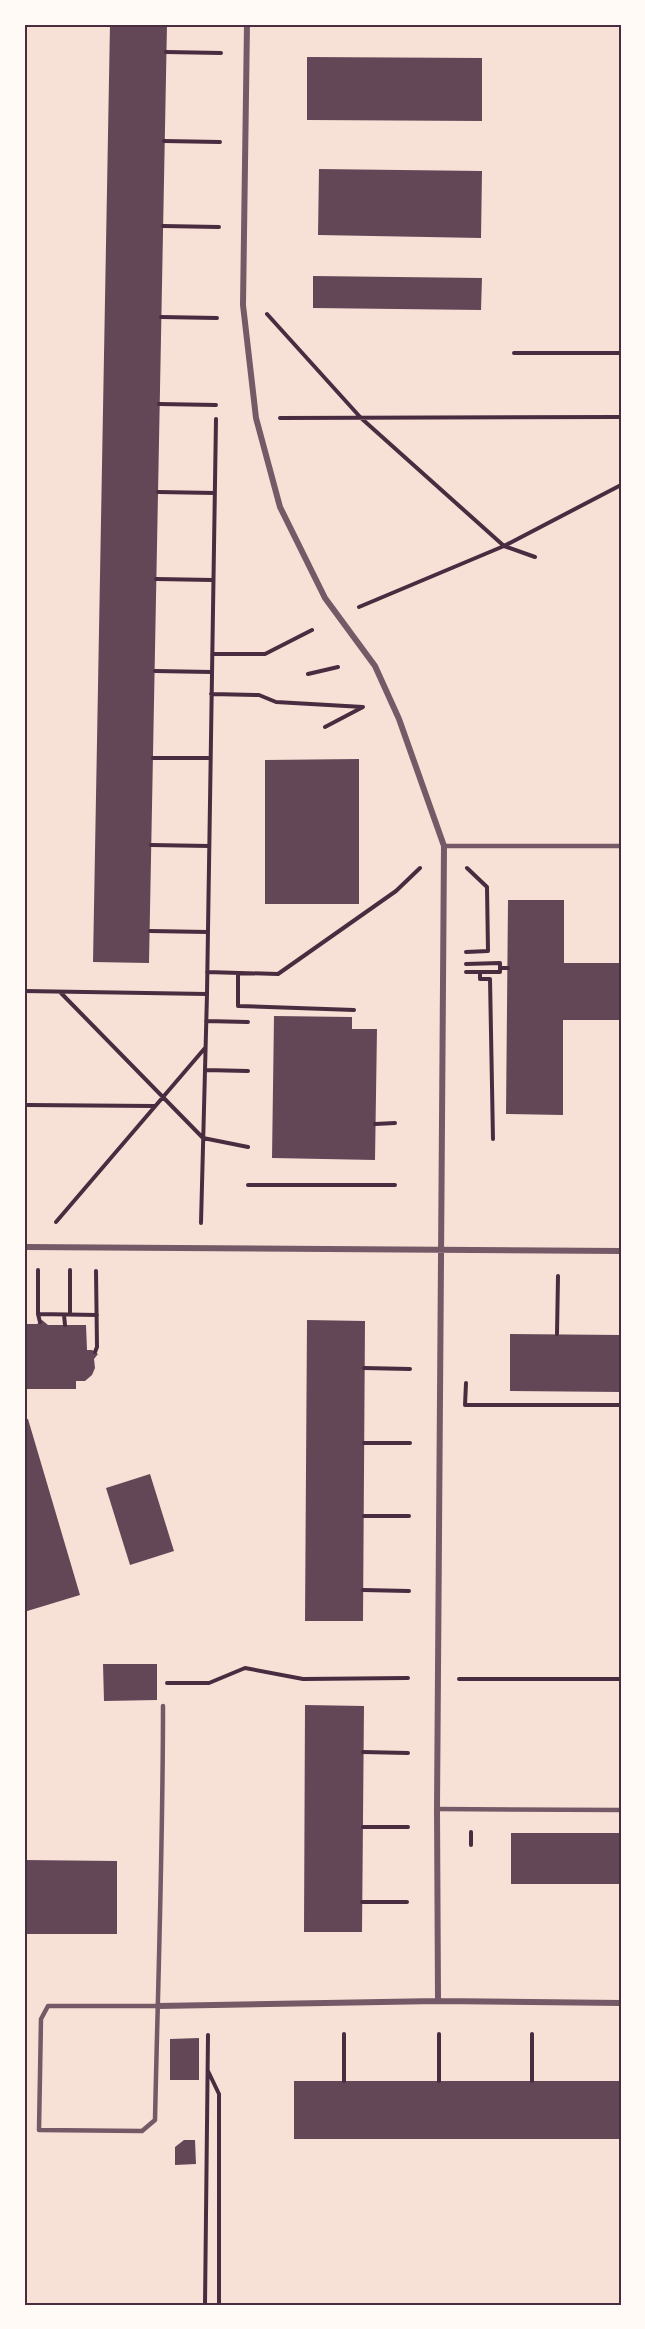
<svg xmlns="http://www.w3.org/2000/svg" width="645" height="2329" viewBox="0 0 645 2329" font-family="'PT Sans Narrow',sans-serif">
	<rect width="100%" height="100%" fill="#f7e1d7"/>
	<path fill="#644757" d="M110,24h57l-18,939 -56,-1z
		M307,57l175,1v63l-175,-1z
		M319,169l163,2 -1,67 -163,-3z
		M313,276l169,2 -1,32 -168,-2z
		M359,759v145h-94v-144z
		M508,900h56v63h57v57h-58v95l-57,-1z
		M274,1016l78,1v12h25l-2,131 -103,-2z
		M42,1320l6,5h38l1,25h5l6,4 -4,5 1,9 -3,7 -7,6h-9v8h-52v-65h13z
		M307,1320l58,1 -2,300h-58z
		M510,1334l111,1v57l-111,-1z
		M24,1419h4l52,176 -56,17z
		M150,1474l24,77 -44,14 -24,-77z
		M103,1664h54v36l-53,1z
		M305,1705l59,1 -2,226h-58z
		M511,1833h110v51h-110z
		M24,1860l93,1v73h-93z
		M199,2038v42h-29v-41z
		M294,2081h327v58h-327z
		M184,2140h11l1,24 -21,1v-18z"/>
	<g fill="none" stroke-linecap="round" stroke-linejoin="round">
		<path stroke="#4a2c40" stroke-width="4" d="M166,52l55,1
			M164,141l56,1
			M163,226l56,1
			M267,314l94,104 143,128 31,11
			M161,317l56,1
			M514,353h107
			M159,404l57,1
			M280,418l341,-1
			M158,492l57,1
			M156,579l57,1
			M359,607l145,-61 117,-61
			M212,654h53l47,-24
			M155,671l57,1
			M308,674l30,-7
			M211,694l48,1 17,7 87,5 -38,20
			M153,758h57
			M151,845l58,1
			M150,931l58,1
			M466,952l22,-1 -1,-64 -20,-19
			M466,964l34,-1v5h8
			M207,972l71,2 118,-83 24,-23
			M466,972h34v-4
			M238,973v33l116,4
			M480,973v6h10l3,160
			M24,991l183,3 9,-575
			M60,992l143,146 45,9
			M206,1021l42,1
			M205,1070l43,1
			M27,1105l127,1
			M375,1124l20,-1
			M248,1185h147
			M56,1222l149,-174
			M201,1223l6,-229
			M38,1270v44l59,1
			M38,1314l2,8
			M64,1315l1,10
			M70,1315v-45
			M557,1334l1,-58
			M95,1352l2,-5 -1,-76
			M364,1368l46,1
			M465,1405l1,-22
			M466,1405h155
			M364,1443h46
			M364,1516h45
			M363,1590l46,1
			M459,1679h162
			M167,1683h42l36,-15 58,11 105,-1
			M363,1752l45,1
			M363,1827h45
			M471,1845v-13
			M362,1902h45
			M208,2071l11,23v211
			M344,2081v-47
			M439,2081v-47
			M532,2081v-47
			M205,2305l3,-270"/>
		<path stroke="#755966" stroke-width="4.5" d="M444,846h177
			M437,1809l184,1
			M158,2006h-110l-7,13 -2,111 103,1 13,-11c3,-138 8,-276 8,-414"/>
		<path stroke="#755966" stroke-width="6" d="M247,24l-4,281 13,113 24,89 45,91 50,68 24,53 45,127 -7,963 1,192
			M24,1247l597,4
			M158,2006l280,-5 183,2"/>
	</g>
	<rect width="645" height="2329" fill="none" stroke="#fffaf5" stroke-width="51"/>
	<rect x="26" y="26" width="594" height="2278" fill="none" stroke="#4a2c40" stroke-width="2"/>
</svg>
